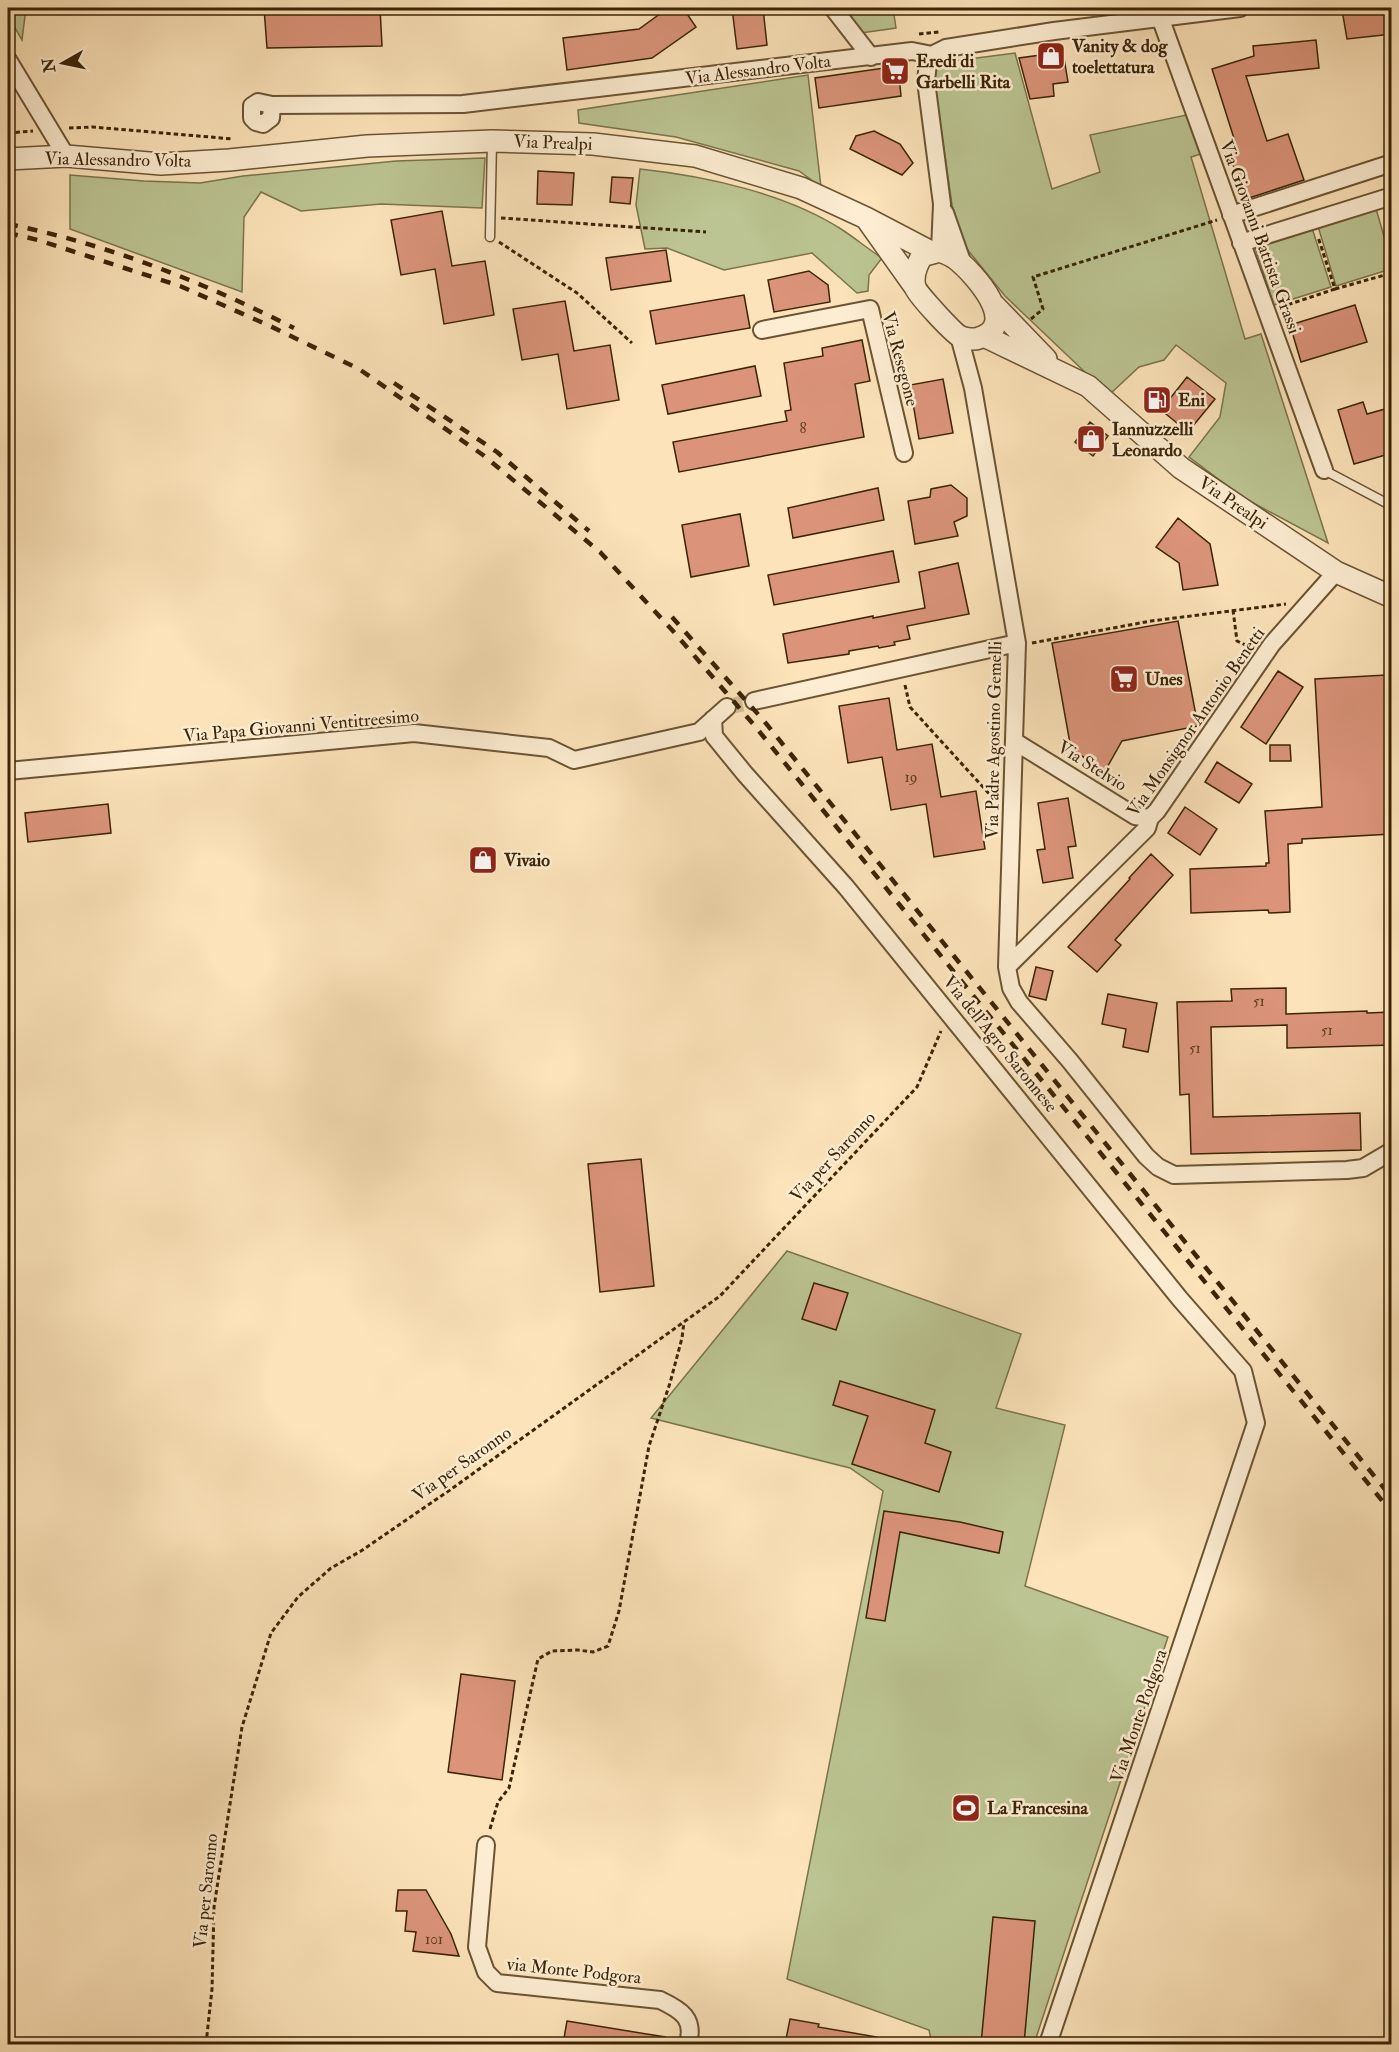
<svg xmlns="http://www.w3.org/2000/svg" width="1399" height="2052" viewBox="0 0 1399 2052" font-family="'IM FELL Double Pica',serif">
	<rect width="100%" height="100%" fill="#fce3b9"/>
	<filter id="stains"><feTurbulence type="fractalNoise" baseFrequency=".00333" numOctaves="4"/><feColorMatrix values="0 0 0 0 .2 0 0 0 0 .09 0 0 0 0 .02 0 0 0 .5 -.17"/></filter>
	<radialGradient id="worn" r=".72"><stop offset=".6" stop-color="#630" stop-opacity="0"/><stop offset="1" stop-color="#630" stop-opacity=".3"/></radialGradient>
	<path fill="#bbc492" stroke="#7b744c" stroke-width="1.5" d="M8,8h18l-4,32 -14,-24z
		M842,8h51l3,20 -35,5z
		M1015,53l37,136 48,-17 -10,-37 101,-21 13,39 -13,4 54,182 16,-5 67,209 -84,-45 -55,-41 31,-40 6,-34 -50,-38 -12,15 -25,7 -30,28 -104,-99 -38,-47 -15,-44 -19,-133 5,-9z
		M808,75l13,112 -22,-16 -123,-34 -97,-14 -1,-13z
		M485,158l-3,50 -101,-4 -80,7 -40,-19 -17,25 -2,75 -172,-63v-54l74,6 56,2 43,-7 153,-15z
		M640,169c65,7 145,24 201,60 14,9 27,20 41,29l-13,17 -1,16 -11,2 -45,-40 -88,17 -57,-22 -22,1 -9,-44z
		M1375,205l16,56v8l-55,17 -19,-63z
		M1311,225l20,62 -57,18 -20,-61z
		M787,1251l234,83 -25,74 69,17 -40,161 143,51 -134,407h-102l-3,-14 -142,-51 96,-488 -33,-23 -199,-50z"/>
	<path fill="#db947a" stroke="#3b2406" stroke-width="1.5" d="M264,8h116l2,38 -115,2z
		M668,8h15l13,19 -44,31 -85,12 -4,-32 76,-9z
		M732,8h31l4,37 -30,4z
		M1357,8h35v26l-45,5 -5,-29z
		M1316,40l3,28 -73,8 21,65 21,-7 16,46 -58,19 -17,-45 9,-3 -26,-82 42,-13 -1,-10z
		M1063,52l5,30 -15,2 1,12 -24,3 -11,-41z
		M898,66l3,30 -82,12 -4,-30z
		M874,131l26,13 13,19 -11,12 -52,-26 6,-13z
		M538,171l36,2 -2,32 -35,-1z
		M612,177l21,1 -3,26 -20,-2z
		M442,211l10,55 33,-5 9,54 -50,9 -9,-55 -34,6 -10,-55z
		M666,250l5,31 -60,9 -5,-32z
		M809,271l19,14 2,17 -56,10 -6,-32z
		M744,295l6,33 -94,16 -6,-33z
		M565,301l9,50 36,-6 9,55 -52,9 -9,-55 -36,6 -9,-51z
		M1355,305l12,37 -66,20 -11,-37z
		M862,340l8,41 -15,3 9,53 -185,35 -6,-30 114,-21 -2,-10 6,-1 -7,-47 39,-7 -1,-8z
		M755,366l6,30 -93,18 -6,-29z
		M1187,377l28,22 -27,33 -27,-22z
		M943,379l10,54 -34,6 -9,-54z
		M1363,402l4,12 25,-7v33l-7,2 4,12 -35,10 -16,-54z
		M1090,422l18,14 -15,20 -18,-14z
		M951,485l16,13v18l-13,6 4,14 -43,8 -7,-43 22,-4 1,-8z
		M878,488l6,32 -91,18 -5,-30z
		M740,514l9,52 -58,11 -9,-52z
		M1178,518l32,26 8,41 -35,5 -4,-27 -23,-16z
		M893,551l6,31 -125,23 -6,-30z
		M958,563l11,51 -62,12 3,13 -16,3 1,3 -16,3 -1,-2 -29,5v3l-61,9 -5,-29 90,-18v2l52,-10 -6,-36z
		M1178,621l20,105 -76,15 -17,30 -34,-22 -19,-106z
		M1278,671l25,16 -37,57 -25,-17z
		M1386,675l6,95v64l-90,5v4l-14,1 2,68 -21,1 -1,-3 -77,3 -1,-44 76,-3v-3h3l-4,-52 57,-4 -7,-128z
		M889,698l8,52 35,-6 9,53 35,-6 9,58 -51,8 -8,-53 -35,6 -9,-53 -34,6 -9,-57z
		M1270,745h20l1,16h-21z
		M1217,762l35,22 -13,19 -34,-21z
		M1068,798l8,48 -8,1 5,31 -30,5 -6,-33 8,-1 -7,-46z
		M108,804l3,29 -83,9 -3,-29z
		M1185,807l32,22 -17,26 -32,-22z
		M1151,854l22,21 -58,65 6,5 -24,27 -29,-25 62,-68 -1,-1z
		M1036,967l17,4 -7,29 -17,-4z
		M1286,988v26l81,-3v2l25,-1v33l-105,3v-23l-76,2 2,90 147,-4 1,37 -170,4 -2,-60 -9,1 -3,-93 55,-1 -1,-12z
		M1108,994l49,9 -9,49 -25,-5 3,-18 -24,-5z
		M641,1159l13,127 -54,6 -12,-128z
		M814,1283l34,10 -12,37 -34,-11z
		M840,1381l95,29 -10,33 26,9 -12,40 -87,-28 16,-48 -35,-11z
		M884,1511l76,11 43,10 -4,21 -99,-21 -15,89 -19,-3z
		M461,1674l54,7 -13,99 -54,-8z
		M398,1890h28l25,44 8,22 -46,-5 3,-19 -11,-1 2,-20h-11z
		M993,1917l42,4 -11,123h-43z
		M790,2019l29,5 -1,3 59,10 -1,7h-91z
		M567,2021l98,16v7h-102z"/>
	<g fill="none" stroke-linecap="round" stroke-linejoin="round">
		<path stroke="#d5bd95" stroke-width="16" stroke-dasharray="16 8" stroke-linecap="butt" d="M727,707l27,-6"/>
		<g stroke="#6b5433" stroke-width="11">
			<path id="service" d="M490,237l2,-95
				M1324,470l68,36"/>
		</g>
		<g stroke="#6b5433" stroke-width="20">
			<path id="minor" d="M833,8l38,49
				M1160,17l164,453
				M932,55l-4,8 -2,18 16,123 -2,47
				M8,60l58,96
				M272,105l-1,13 -8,6 -7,-2 -4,-4v-12l6,-4 14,3 191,-1 449,-53 20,4 14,-7 108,-17 186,-23
				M945,213l19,54
				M1231,215l161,-52
				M1241,243l151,-47
				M762,330l108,-21 34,144
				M959,336l14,52 44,255 -10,324 4,21 8,14 51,59 76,95 12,11 16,8 173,-5 16,-2 29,-17
				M754,701l263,-58
				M713,719l1,17 31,38 101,113 334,412 63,72 13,52 -208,621
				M1014,741l121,75 15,2
				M8,771l406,-38 135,15 25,12 125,-28 28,-25
				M1007,967l140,-139 3,-10 7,-7 115,-167 64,-72
				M486,1845l-9,102 9,25 11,11 163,17c21,10 35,18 28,44"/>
		</g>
		<g stroke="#6b5433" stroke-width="24">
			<path id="tertiary" d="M8,159l58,-3 95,8 68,-4 138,-14 125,-5 101,3 102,12 106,32 65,30 65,34
				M868,221l47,66
				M940,251c5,2 11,4 16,8 18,14 65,66 23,79 -5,2 -13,1 -18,-1 -7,-3 -44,-43 -46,-50 -3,-11 1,-21 7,-31z
				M994,305l52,54
				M984,336l104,50 93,82 155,104 56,25"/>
		</g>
		<path stroke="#3b2406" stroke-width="3" stroke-dasharray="4.5 3" stroke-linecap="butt" d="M919,34l20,-2
			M69,128l24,-1 140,12
			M8,133l25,-2
			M501,218l205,14
			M499,242l78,51 55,50
			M1335,289l57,-16
			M1281,307l54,-18 -17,-52
			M1031,319l12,-10 -10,-32 184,-57
			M1233,610l4,31 13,6
			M1032,643l119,-22 135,-17
			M905,685l5,22 83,91h3
			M490,1829l8,-27 11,-14 29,-129 14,-8 26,-1 15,2 15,-6 11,-35 30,-165 21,-63 12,-45 2,-16
			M206,2044l6,-55 2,-82 28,-180 29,-94 27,-36 33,-29 30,-17 89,-61 270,-194 197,-209 24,-56"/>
		<use href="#service" stroke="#fdedd2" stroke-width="8"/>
		<use href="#minor" stroke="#fdedd2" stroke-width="16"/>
		<use href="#tertiary" stroke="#fdedd2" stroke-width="21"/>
		<path stroke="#3b2406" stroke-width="4.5" stroke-dasharray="10 10" stroke-linecap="butt" d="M8,224c99,20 195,58 286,104
			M8,233l30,7 142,46 90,40 89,43 124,86 117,97 73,79 81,94 638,788
			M394,383l103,69 92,79
			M672,617l92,104 628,777"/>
	</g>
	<defs>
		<g id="shop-square" transform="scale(1.5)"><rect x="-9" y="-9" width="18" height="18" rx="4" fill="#8f2418" stroke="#fdedd2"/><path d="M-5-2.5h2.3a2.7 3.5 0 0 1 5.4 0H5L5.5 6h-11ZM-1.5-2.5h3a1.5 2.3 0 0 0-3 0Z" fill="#fff"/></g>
		<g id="supermarket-square" transform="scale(1.5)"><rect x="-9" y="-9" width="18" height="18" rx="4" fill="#8f2418" stroke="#fdedd2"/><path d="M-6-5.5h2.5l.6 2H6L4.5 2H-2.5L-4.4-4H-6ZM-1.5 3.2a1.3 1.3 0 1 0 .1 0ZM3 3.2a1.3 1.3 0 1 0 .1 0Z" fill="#fff"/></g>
		<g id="fuel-square" transform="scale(1.5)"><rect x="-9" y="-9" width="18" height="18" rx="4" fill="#8f2418" stroke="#fdedd2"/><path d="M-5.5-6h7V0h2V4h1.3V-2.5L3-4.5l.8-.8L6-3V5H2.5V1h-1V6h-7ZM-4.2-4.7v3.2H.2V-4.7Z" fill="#fff"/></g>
		<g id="stadium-square" transform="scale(1.5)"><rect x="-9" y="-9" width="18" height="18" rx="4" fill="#8f2418" stroke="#fdedd2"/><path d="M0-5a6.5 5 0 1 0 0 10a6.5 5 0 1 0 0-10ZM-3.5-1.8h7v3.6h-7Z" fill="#fff"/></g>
	</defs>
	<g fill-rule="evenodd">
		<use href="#shop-square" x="1051" y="56"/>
		<use href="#supermarket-square" x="895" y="71"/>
		<use href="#fuel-square" x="1157" y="400"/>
		<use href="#shop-square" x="1091" y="439"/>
		<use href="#supermarket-square" x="1124" y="679"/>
		<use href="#shop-square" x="483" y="860"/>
		<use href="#stadium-square" x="966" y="1808"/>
	</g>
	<g text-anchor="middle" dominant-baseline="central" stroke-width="5" stroke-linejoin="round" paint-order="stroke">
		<g font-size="15" fill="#634023">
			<text x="803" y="428">8</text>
			<text x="911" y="777">19</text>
			<text x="1259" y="1001">51</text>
			<text x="1327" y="1030">51</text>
			<text x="1195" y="1048">51</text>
			<text x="434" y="1939">101</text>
		</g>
		<g font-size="18" font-weight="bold" fill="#3b2406" stroke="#fdedd2" text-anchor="start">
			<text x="1072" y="46">Vanity &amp; dog<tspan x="1072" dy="21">toelettatura</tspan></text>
			<text x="916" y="61">Eredi di<tspan x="916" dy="21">Garbelli Rita</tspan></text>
			<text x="1178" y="400">Eni</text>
			<text x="1112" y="429">Iannuzzelli<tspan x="1112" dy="21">Leonardo</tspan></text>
			<text x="1145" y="679">Unes</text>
			<text x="504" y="860">Vivaio</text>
			<text x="987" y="1808">La Francesina</text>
		</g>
		<g font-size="18" fill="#3b2406" stroke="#fdedd2">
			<text transform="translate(758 70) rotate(-7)">Via Alessandro Volta</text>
			<text transform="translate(553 143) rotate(2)">Via Prealpi</text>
			<text transform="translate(118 160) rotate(1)">Via Alessandro Volta</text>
			<text transform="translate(1260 237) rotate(70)">Via Giovanni Battista Grassi</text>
			<text transform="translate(900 359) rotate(75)">Via Resegone</text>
			<text transform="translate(1233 503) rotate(34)">Via Prealpi</text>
			<text transform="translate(1196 722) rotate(-55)">Via Monsignor Antonio Benetti</text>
			<text transform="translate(301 726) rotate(-5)">Via Papa Giovanni Ventitreesimo</text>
			<text transform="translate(994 740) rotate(-89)">Via Padre Agostino Gemelli</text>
			<text transform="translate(1092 766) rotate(32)">Via Stelvio</text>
			<text transform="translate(1000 1044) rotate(51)">Via dell'Agro Saronnese</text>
			<text transform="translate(833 1157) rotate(-47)">Via per Saronno</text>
			<text transform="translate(462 1464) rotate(-35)">Via per Saronno</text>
			<text transform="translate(1139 1716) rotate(-71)">Via Monte Podgora</text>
			<text transform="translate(206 1891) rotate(-84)">Via per Saronno</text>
			<text transform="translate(574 1971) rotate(6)">via Monte Podgora</text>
		</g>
	</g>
	<rect width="1399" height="2052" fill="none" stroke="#fce3b9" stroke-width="30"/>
	<rect x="9" y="9" width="1381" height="2034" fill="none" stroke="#3b2406" stroke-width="3"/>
	<rect x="15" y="15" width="1369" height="2022" fill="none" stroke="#3b2406" stroke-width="1.5"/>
	<g transform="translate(63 63) rotate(261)" stroke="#fdedd2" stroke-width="4.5" paint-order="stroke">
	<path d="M0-4.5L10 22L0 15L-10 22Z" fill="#3b2406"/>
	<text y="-9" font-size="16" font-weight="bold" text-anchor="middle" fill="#3b2406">N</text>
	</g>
	<rect width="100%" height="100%" filter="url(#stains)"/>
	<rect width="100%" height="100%" fill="url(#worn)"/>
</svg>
